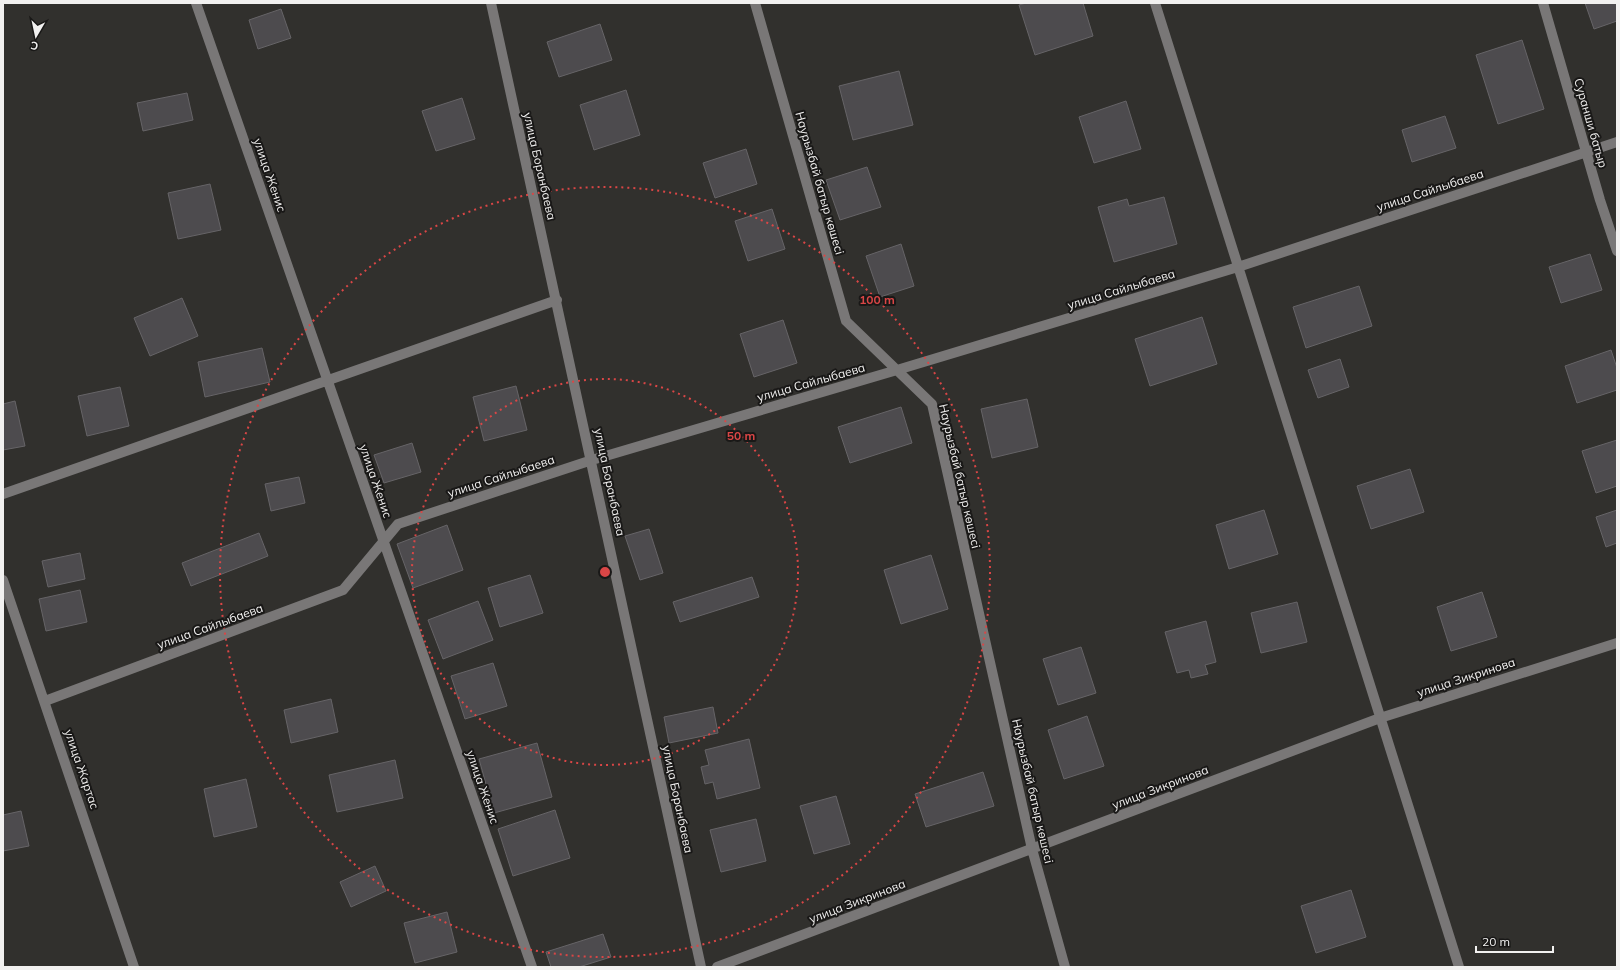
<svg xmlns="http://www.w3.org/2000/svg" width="1620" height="970" viewBox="0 0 1620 970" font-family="Mulish,sans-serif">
	<rect width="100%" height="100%" fill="#31302d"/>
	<path fill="#4d4b4e" stroke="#666467" d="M1026,3h57l10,33 -58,19 -16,-50z
		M1585,3h32v18l-23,8z
		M281,9l10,29 -33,11 -9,-29z
		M600,24l12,36 -53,17 -12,-35z
		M1522,40l22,69 -46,15 -22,-69z
		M899,71l14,54 -60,15 -14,-54z
		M626,90l14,45 -46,15 -14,-45z
		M187,93l6,27 -50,11 -6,-28z
		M462,98l13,41 -39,12 -14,-40z
		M1126,101l15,48 -47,14 -15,-46z
		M1445,116l11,32 -44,14 -10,-32z
		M746,149l11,35 -42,14 -12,-35z
		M867,167l14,40 -41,13 -14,-40z
		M210,184l11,46 -43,9 -10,-46z
		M1164,197l13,47 -63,18 -16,-55 29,-8 2,7z
		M772,209l13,40 -37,12 -13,-40z
		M901,244l13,42 -34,11 -14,-41z
		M1590,254l12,36 -41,13 -12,-36z
		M1359,286l13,40 -66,22 -13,-41z
		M182,298l16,38 -48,20 -16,-38z
		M1202,317l15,47 -67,22 -15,-47z
		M783,320l14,43 -43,14 -14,-43z
		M262,348l8,34 -65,15 -7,-35z
		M1611,350l6,18v22l-40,13 -12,-37z
		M1340,359l9,28 -31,11 -10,-28z
		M516,386l11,44 -43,11 -11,-44z
		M120,387l9,39 -42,10 -9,-40z
		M1027,399l11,48 -46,11 -11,-49z
		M15,401l10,45 -22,4v-46z
		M901,407l11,36 -62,20 -12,-36z
		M1617,440v46l-21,7 -14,-42z
		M412,443l9,29 -37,11 -10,-28z
		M1410,469l14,43 -53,17 -14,-43z
		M299,477l6,26 -34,8 -6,-27z
		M1264,510l14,44 -49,15 -13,-44z
		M1617,510v33l-11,4 -10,-30z
		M447,525l16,45 -50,18 -16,-44z
		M649,529l14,44 -23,7 -15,-44z
		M259,533l9,23 -77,30 -9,-23z
		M80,553l5,26 -37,8 -6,-26z
		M931,555l17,54 -47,15 -17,-54z
		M530,575l13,38 -43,14 -12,-39z
		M752,577l7,20 -79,25 -7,-20z
		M80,590l7,32 -41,9 -7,-32z
		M1482,592l15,45 -46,14 -14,-44z
		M478,601l15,39 -50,19 -15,-39z
		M1297,602l10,40 -46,11 -10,-40z
		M1206,621l10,41 -11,3 3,9 -17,4 -2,-8 -12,3 -12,-41z
		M1081,647l15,46 -38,12 -15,-46z
		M493,663l14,43 -42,13 -14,-43z
		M331,699l7,33 -47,11 -7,-33z
		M713,707l5,26 -49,10 -5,-26z
		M1087,716l17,50 -40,13 -16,-49z
		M749,739l11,49 -43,11 -4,-17 -8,2 -4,-17 8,-2 -4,-15z
		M537,743l15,54 -58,16 -15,-54z
		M395,760l8,38 -66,14 -8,-37z
		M983,772l11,34 -68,21 -11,-33z
		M246,779l11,48 -43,10 -10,-48z
		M836,796l14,48 -36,10 -14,-48z
		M555,810l15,48 -57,18 -15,-47z
		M21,811l8,35 -26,5v-36z
		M756,819l10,42 -45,11 -11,-42z
		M375,866l11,25 -35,16 -11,-25z
		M1351,890l15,47 -50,16 -15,-47z
		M447,912l10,40 -42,11 -11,-40z
		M603,934l8,23 -32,10h-28l-5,-15z"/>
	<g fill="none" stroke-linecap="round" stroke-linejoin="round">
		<path stroke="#797777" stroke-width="10" d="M196,3l336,964
			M491,3l210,964
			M755,3l91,318 86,83 100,445 33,118
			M1155,3l304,964
			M1543,3l57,197 17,51
			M3,494l554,-194
			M3,580l131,387
			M45,701l298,-111 55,-66 194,-64 305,-90 341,-103 379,-125
			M717,967l663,-249 237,-75"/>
	</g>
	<g fill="none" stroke="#da4646" stroke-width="2" stroke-dasharray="2 4">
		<circle cx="605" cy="572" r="193"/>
		<circle cx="605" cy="572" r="385"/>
	</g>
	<g text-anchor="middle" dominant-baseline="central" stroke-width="4" stroke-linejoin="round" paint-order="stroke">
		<g font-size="12" fill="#f2f1f0" stroke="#191817">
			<text transform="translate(1591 123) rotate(74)">Суранши батыр</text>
			<text transform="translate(540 166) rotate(77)">улица Боранбаева</text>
			<text transform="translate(270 175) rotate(71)">улица Женис</text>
			<text transform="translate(820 183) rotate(74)">Наурызбай батыр көшесі</text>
			<text transform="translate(1430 190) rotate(-18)">улица Сайлыбаева</text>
			<text transform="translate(1121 289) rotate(-17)">улица Сайлыбаева</text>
			<text transform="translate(811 382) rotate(-16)">улица Сайлыбаева</text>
			<text transform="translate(501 476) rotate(-18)">улица Сайлыбаева</text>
			<text transform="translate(960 476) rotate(77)">Наурызбай батыр көшесі</text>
			<text transform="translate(376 481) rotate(71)">улица Женис</text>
			<text transform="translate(610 482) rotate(78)">улица Боранбаева</text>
			<text transform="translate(210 626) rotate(-20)">улица Сайлыбаева</text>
			<text transform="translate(1466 677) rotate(-18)">улица Зикринова</text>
			<text transform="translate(82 769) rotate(71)">улица Жартас</text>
			<text transform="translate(483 787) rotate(71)">улица Женис</text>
			<text transform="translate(1160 787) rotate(-21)">улица Зикринова</text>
			<text transform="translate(1033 791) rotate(77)">Наурызбай батыр көшесі</text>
			<text transform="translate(678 799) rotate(78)">улица Боранбаева</text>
			<text transform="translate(857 901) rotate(-21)">улица Зикринова</text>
		</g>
	</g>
	<circle cx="605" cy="572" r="6" fill="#da4646" stroke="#191817" stroke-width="2"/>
	<g font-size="12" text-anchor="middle" font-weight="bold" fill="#da4646" stroke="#191817" stroke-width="4" stroke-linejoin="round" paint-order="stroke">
		<text x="877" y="304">100 m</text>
		<text x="741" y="440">50 m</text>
	</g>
	<rect width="1620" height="970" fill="none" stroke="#f2f1f0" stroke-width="8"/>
	<g transform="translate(36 36) rotate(189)" stroke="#191817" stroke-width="3" paint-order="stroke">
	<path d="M0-3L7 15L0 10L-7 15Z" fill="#f2f1f0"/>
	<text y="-6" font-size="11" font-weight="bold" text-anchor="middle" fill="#f2f1f0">С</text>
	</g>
	<path d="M1476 946v6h77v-6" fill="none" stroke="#f2f1f0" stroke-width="2"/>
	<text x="1482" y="946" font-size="12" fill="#f2f1f0" stroke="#191817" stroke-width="3" paint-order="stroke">20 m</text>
</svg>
